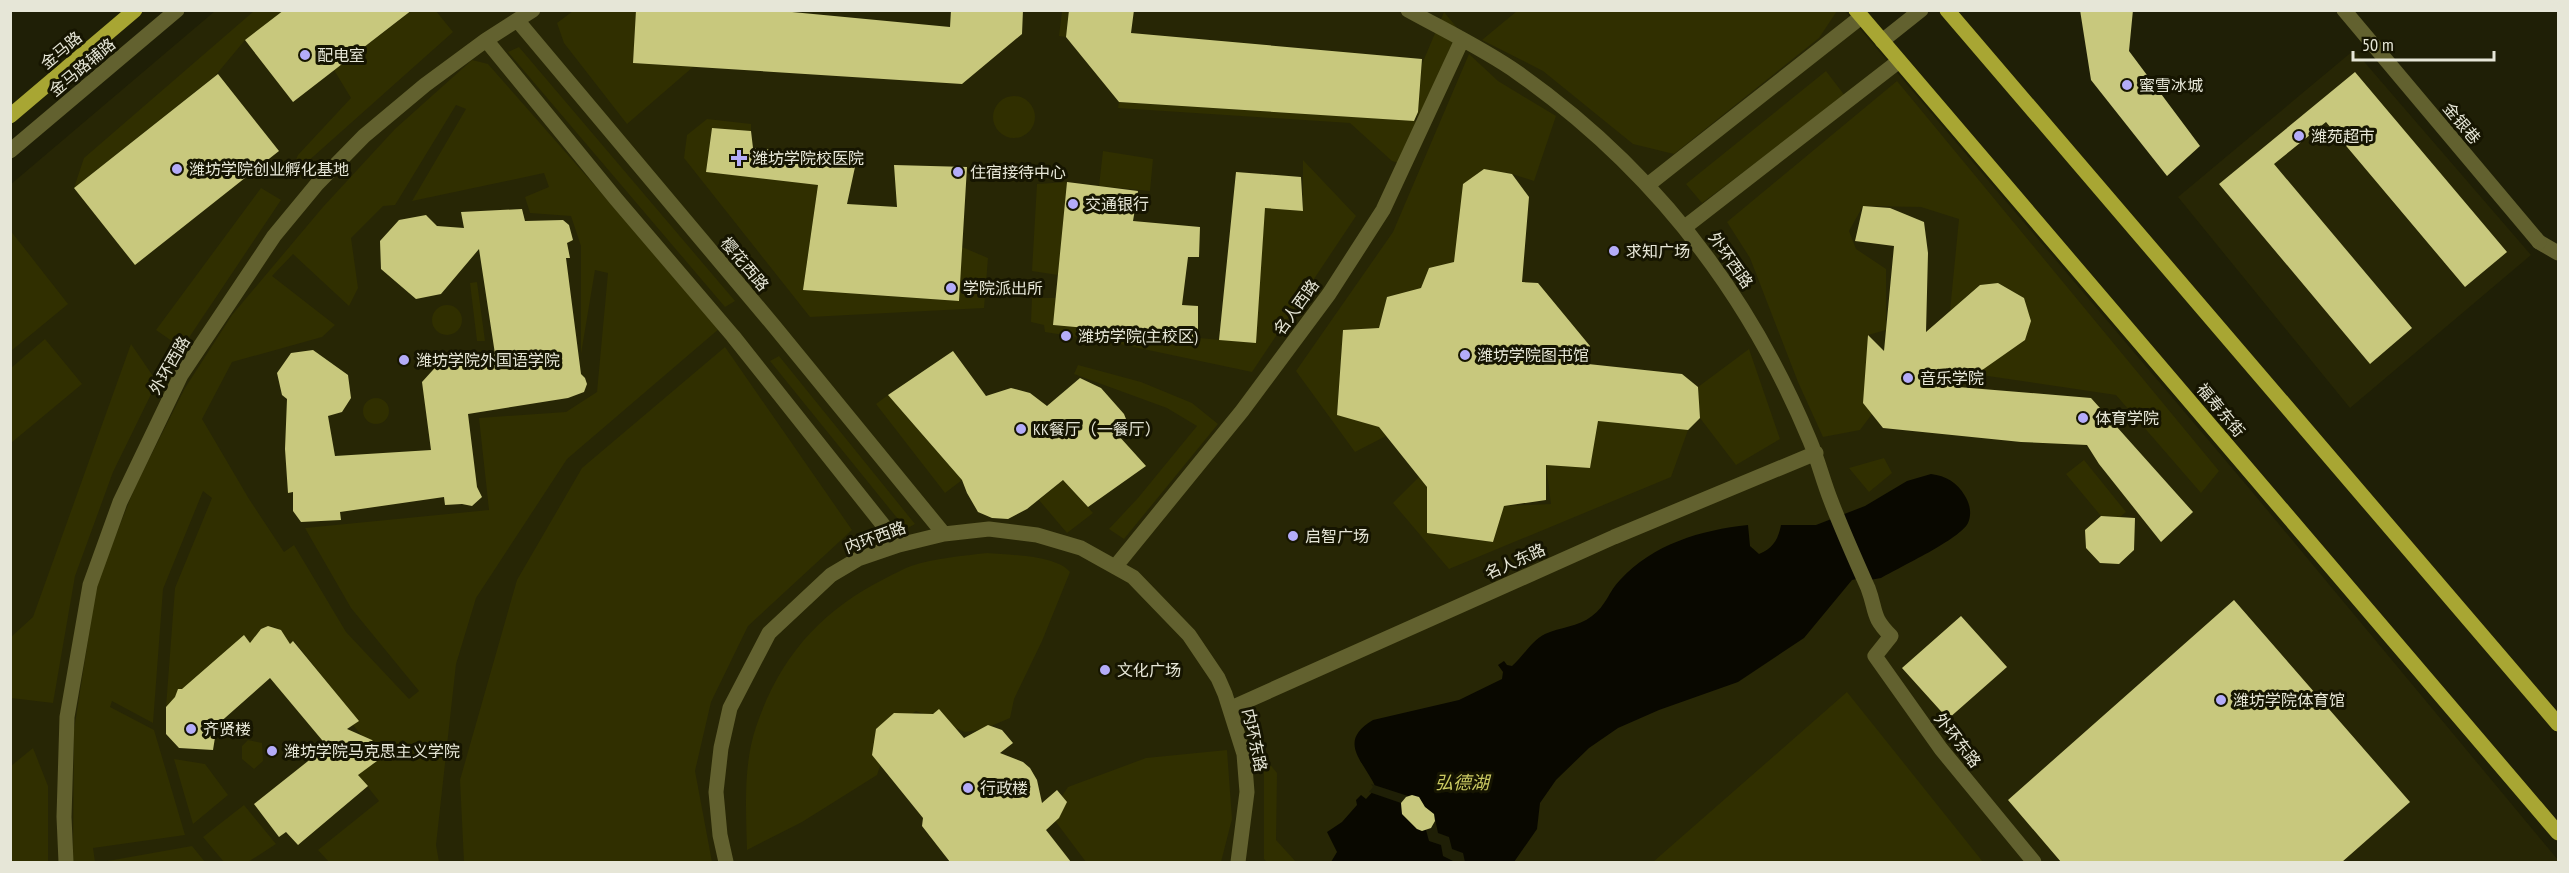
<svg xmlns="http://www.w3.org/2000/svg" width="2569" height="873" viewBox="0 0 2569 873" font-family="'PT Sans Narrow','Noto Sans SC',sans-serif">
	<rect width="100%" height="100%" fill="#1f1f06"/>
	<path fill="#272605" d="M215,11h1630l404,477 309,372v2h-2547l-1,-677z
		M2354,50l177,205 -181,153 -172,-211z"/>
	<path fill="#302f00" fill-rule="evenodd" d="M254,11h30l-39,29 -30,36 -141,112 10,-30z
		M401,11h35l17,21 -166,148 11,-25 53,-57 -17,-28 71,-54z
		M573,11h63l-3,52 60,4 -66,57 -63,-81 -7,-20z
		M1062,11h7l-3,26 -7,-1z
		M1517,11v-1l320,1 -18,27 -145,116 -41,-10 -90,-73 -61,-31z
		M1444,12l14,17 -56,135 -10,-3 -42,-38 -232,-15 1,-6 298,19 5,-57z
		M519,47l216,254 -10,6 -217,-255z
		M1469,54l29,27 58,35 -22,65 -22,-7 -28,-5 -30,93 -25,6 -8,20 -34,9 -8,31 -36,2 -6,84 42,13 7,9 -31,16 -59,-81 97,-139z
		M472,60l16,4 232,264 -153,131 -91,139 -20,66 -20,181 3,17h-110l-11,-12 61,-49 -24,-30 19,-7 5,-11 -4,-11 -12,-5 -10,-12 5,-4 -64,-80 -6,5c-6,-12 -11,-26 -27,-17l-7,18 -10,-11 -78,71 9,-119 37,-90 -9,-7 -40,98 -10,134 -41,-22 -2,6 44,23 31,105 -92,13 2,14h-22l1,-132 23,-148 38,-95 50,-99 47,-73 91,-108 72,-78zM456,105l10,4 -54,92 132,-28 5,14 -24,10 5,16 41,3 10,30v108l14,-84 13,3 -11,119 -31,20 -87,6 10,92 -184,18 46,80 68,83 -10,8 -63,-67 -52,-87 -10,7 -35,-53 -47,-80 30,-57 90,-25 13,-12 -63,-49 21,-22 56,52 9,-18 -7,-50 32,-32 12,-1z
		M1826,71l19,25 -143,107 -16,-19z
		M1897,81l322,390 -18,22 -85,-98 -142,-21 51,-34 6,-19 -7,-23 -26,-15 -18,2 -30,26 9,-92 -38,-12 -58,-1 -14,25 7,18 30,20v61l-18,5 4,79 -12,16 -37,7 -25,-55 -48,-124 -23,-36z
		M993 117a21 21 0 1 1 42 0a21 21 0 1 1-42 0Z
		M707,119l44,5v7l-39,-3 -6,44 112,13 -15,105 155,11 4,-54 26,11 -4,50 -174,9 -126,-159 3,-23z
		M1103,151l50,8 -3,32 -51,-5z
		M1303,160l53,56 -104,156 -137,-29 -70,-11 -1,-7 -13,-3 1,-24h24l-3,27 202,18 10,-135 38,3z
		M1067,182l-9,93 -26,-4 5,-87z
		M261,188l20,12 -99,148 -26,-18z
		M10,230l58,74 -57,47h-1z
		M477,282l8,59h-8l-7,-58z
		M432 320a15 15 0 1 1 30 0a15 15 0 1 1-30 0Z
		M45,339l37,45 -71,59v-75z
		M131,344l26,38 -44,90 -38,104 -22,127 -42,-5v-61l22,-20z
		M725,347l127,183 -104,96 -37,76 -16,69 17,91h-248l-4,-82 57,-200 65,-112z
		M1749,349l31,90 -44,26 -36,-47 -2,-31z
		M779,356l136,168 -9,5 -136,-168z
		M1078,365l63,17 51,21 26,21 -94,115 -15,-10 29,-31 59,-72 -30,-18 -93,-34z
		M888,395l74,85 -17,13 -69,-89z
		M363 411a13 13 0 1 1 26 0a13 13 0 1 1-26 0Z
		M1598,421l90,9 -17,47 -222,92 -56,-66 26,-26 8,10v46l66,9 11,-36 47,-2 -5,-39 44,3z
		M1884,458l8,15 -23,19 -20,-24z
		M2084,460l42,52 -6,5 -19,-1 -35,-42z
		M1063,480l30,33 -26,20 -28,-33z
		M987,553c22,2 69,2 83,19l-28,69 -28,58 -4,19 -26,11 -19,3 -49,-21 -23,17 -16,47 -75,47 -55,28c-1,-40 -4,-85 9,-123 23,-69 65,-117 130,-149 8,-4 17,-9 25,-12 24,-8 51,-10 76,-13z
		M1847,692l136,170h-330z
		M248,740l14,3 1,18 -9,8 -12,-10v-13z
		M33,748l15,38v76h-37v-96z
		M1227,750l5,69 -11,43h-135l-36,-48 18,-27 78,-29z
		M1264,757l13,16 -1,67 20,22h-29l-3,-3z
		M174,759l31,5 23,31 -35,29z
		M244,805l32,39 -28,18h-24l-21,-25z
		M192,846l13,16h-103z"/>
	<path fill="#090800" d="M1931,474c15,2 26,8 34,22 5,8 7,18 3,27 -8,16 -68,44 -87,55l-11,2 -5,-3 -13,3 -48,58 -66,44 -79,28 -41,18 -29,20 -33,32 -16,23 -3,26 -23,33h-183l6,-10 -10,-20 15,-10 15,-17 -1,-5 5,-5 5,4 10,-11c-12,-27 -40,-46 -3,-68l86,-20 43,-21 1,-7 -5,-7 6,-4 3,4 5,1c11,-9 19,-25 33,-32 15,-7 33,-7 47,-18 14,-10 17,-25 28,-36 33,-36 81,-50 128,-55l2,21 9,8c14,-6 19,-14 22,-29h35l49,-19 42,-25z"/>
	<path fill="#1f1f06" d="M1371,784l37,12 11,1 6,10 9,7 4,19 11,4 3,12 11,4 2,9h-10l-12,-6 -2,-11 -12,-4 -3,-11 -9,-1 -15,-15 -1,-11 -32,-11 4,-5z"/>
	<path fill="#c8c87d" d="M284,10h128l-119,92 -48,-62z
		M636,10h135l179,17 1,-17h72l-1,24 -60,50 -329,-21z
		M1069,10h65l-3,23 291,26 -4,53 -4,9 -295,-19 -53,-65z
		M2080,10h53l-4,41 71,95 -33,30 -76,-96z
		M2355,72l152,180 -42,35 -139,-165 -52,42 138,164 -42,36 -151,-180z
		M218,74l61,77 -144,114 -61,-77z
		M712,128l39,3 2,17 88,7 14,12 -8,37 50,3 -3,-42 73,2 -8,134 -156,-11 15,-105 -112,-13z
		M1484,169l28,5 17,23 -7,85 16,1 52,63 -2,18 94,10 16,13 2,31 -12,12 -90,-9 -8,47 -44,-3v35l-42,6 -11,36 -66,-9v-46l-48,-60 -42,-12 6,-85 36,-2 8,-31 34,-9 8,-20 25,-6 9,-78z
		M1236,172l65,5 2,34 -38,-3 -9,135 -37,-3z
		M1067,182l71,9 -5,30 67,6 -1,30h-11l-6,48 16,1v32l-145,-13z
		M1863,206l27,2 34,14 4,31 -2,79 54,-47 18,-2 26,15 7,23 -6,19 -67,47 133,11 102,114 -32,30 -62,-78 -12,-19 -66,-3 -138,-14 -20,-25 5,-68 16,16 10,-105 -39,-5z
		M522,209l3,12 38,-1 6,5 4,15 -6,3 3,15h-4l15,116 4,4 2,6 -3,8 -16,6 -100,16 9,73 5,10 -10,9 -10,-2 -17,1 -1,-8 -104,15 1,8 -40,2 -8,-11v-19l-5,1 -3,-44 2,-50 -5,-4 -5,-22 14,-20 22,-3 35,25 3,23 -9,14 -14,4 7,40 96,-6 -9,-68 20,-22 53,-6 -16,-105 -38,45 -25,5 -35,-30 -1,-28 19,-21 27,-5 11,11 27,2 -3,-16z
		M953,351l33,45 25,-8 19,5 17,13 33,-28 21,10 23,26 4,10 -10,11 28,31 -58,41 -25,-27 -36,29 -19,10 -16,-1 -14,-6 -11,-19 -5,-13 -74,-85z
		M2101,516l34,2 -1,32 -15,14 -19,-1 -14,-15 -1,-18z
		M2234,600l176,202 -68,60h-281l-53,-62z
		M1961,616l46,51 -59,52 -46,-51z
		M268,626l13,4 9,14 3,-3 66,80 -12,8 25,11 7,9 -2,12 -19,14 10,11 -70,59 -12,-13 -7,5 -25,-33 73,-58 -57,-68 -53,47 -4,25 -34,-2 -13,-14v-27l9,-10 3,-8h4l62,-54 6,8 11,-14z
		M939,709l25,29 24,-13 14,5 11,13 -13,10 23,9 7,6 7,12 5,23 15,-13 10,12 -8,16 -13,12 25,32h-121l-28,-36 1,-8 -51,-63 4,-26 18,-16 39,1z
		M1412,795l7,2 6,10 9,7 1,7 -4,7 -9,3 -5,-2 -15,-15 -1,-11 5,-6z"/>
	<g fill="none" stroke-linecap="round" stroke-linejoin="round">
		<path stroke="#62612f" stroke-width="15" d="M1408,10c36,20 76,39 110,63 133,94 230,218 292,368 8,19 13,40 21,60 11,29 24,58 37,87 9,24 3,28 23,48l-16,20 66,93 93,113
			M517,20l257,306 170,208
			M486,40l130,159 117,137 166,209
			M1649,184l212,-167
			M1685,227l214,-166
			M2539,242l19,11
			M1115,567l127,-156 87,-117 54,-84 79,-170
			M1231,708l383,-171 202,-84
			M66,862l-2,-45 3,-100 23,-132 30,-83 61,-127 93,-139 43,-52 47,-48 61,-51 61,-45 47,-30
			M726,862l-6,-27 -4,-43 5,-44 9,-40 39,-75 62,-58 27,-16 41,-14 45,-11 45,-5 48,6 44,13 52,29 56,58 29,43 7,16 19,60 3,38 -9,70"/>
		<path stroke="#62612f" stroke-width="15" d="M2344,10l195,232
			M1882,41l39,-31
			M10,151l167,-141"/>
		<path stroke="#a8a633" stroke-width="15" d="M1856,10l702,823
			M1947,10l611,714
			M10,116l125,-106"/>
	</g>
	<g fill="#b4acf9" stroke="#161501" stroke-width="2">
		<circle cx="305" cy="55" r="6"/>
		<circle cx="2127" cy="85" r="6"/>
		<circle cx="2299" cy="136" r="6"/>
		<path d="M736 149h6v6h6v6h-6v6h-6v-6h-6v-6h6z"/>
		<circle cx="177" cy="169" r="6"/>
		<circle cx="958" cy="172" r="6"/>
		<circle cx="1073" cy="204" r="6"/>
		<circle cx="1614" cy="251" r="6"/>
		<circle cx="951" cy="288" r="6"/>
		<circle cx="1066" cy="336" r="6"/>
		<circle cx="1465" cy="355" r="6"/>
		<circle cx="404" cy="360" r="6"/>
		<circle cx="1908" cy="378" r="6"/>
		<circle cx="2083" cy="418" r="6"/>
		<circle cx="1021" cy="429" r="6"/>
		<circle cx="1293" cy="536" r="6"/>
		<circle cx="1105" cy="670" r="6"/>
		<circle cx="2221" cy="700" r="6"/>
		<circle cx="191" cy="729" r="6"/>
		<circle cx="272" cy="751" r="6"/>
		<circle cx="968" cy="788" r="6"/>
	</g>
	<g text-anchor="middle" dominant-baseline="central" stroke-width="6" stroke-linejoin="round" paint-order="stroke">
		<g font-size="16" fill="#e6e6d7" stroke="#161501">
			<text transform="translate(61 50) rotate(-40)">金马路</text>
			<text transform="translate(82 67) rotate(-40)">金马路辅路</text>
			<text transform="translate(2462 123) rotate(50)">金银巷</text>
			<text transform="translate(1731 260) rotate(55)">外环西路</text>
			<text transform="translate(745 264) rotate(50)">樱花西路</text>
			<text transform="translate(1296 307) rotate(-54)">名人西路</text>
			<text transform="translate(169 365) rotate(-60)">外环西路</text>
			<text transform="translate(2221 410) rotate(50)">福寿东街</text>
			<text transform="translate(875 537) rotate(-20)">内环西路</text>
			<text transform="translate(1515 561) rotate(-24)">名人东路</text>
			<text transform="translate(1255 740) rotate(78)">内环东路</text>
			<text transform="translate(1958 740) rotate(52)">外环东路</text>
		</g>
		<g font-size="16" fill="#e6e6d7" stroke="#161501" text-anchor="start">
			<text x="317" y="55">配电室</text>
			<text x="2139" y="85">蜜雪冰城</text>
			<text x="2311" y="136">潍苑超市</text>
			<text x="752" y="158">潍坊学院校医院</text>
			<text x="189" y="169">潍坊学院创业孵化基地</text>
			<text x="970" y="172">住宿接待中心</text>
			<text x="1085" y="204">交通银行</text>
			<text x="1626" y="251">求知广场</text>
			<text x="963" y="288">学院派出所</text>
			<text x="1078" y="336">潍坊学院(主校区)</text>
			<text x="1477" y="355">潍坊学院图书馆</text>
			<text x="416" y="360">潍坊学院外国语学院</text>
			<text x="1920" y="378">音乐学院</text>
			<text x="2095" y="418">体育学院</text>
			<text x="1033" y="429">KK餐厅（一餐厅）</text>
			<text x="1305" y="536">启智广场</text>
			<text x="1117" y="670">文化广场</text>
			<text x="2233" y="700">潍坊学院体育馆</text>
			<text x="203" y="729">齐贤楼</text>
			<text x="284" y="751">潍坊学院马克思主义学院</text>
			<text x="980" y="788">行政楼</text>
		</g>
		<g font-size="18" font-style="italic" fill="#cbca62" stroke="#161501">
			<text x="1462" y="782">弘德湖</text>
		</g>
	</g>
	<rect width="2569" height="873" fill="none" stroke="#e6e6d7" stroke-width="24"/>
	<path d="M2353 51v9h141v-9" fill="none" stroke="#e6e6d7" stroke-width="3"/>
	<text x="2362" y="51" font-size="18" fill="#e6e6d7" stroke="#161501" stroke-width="4.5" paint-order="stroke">50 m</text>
</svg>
